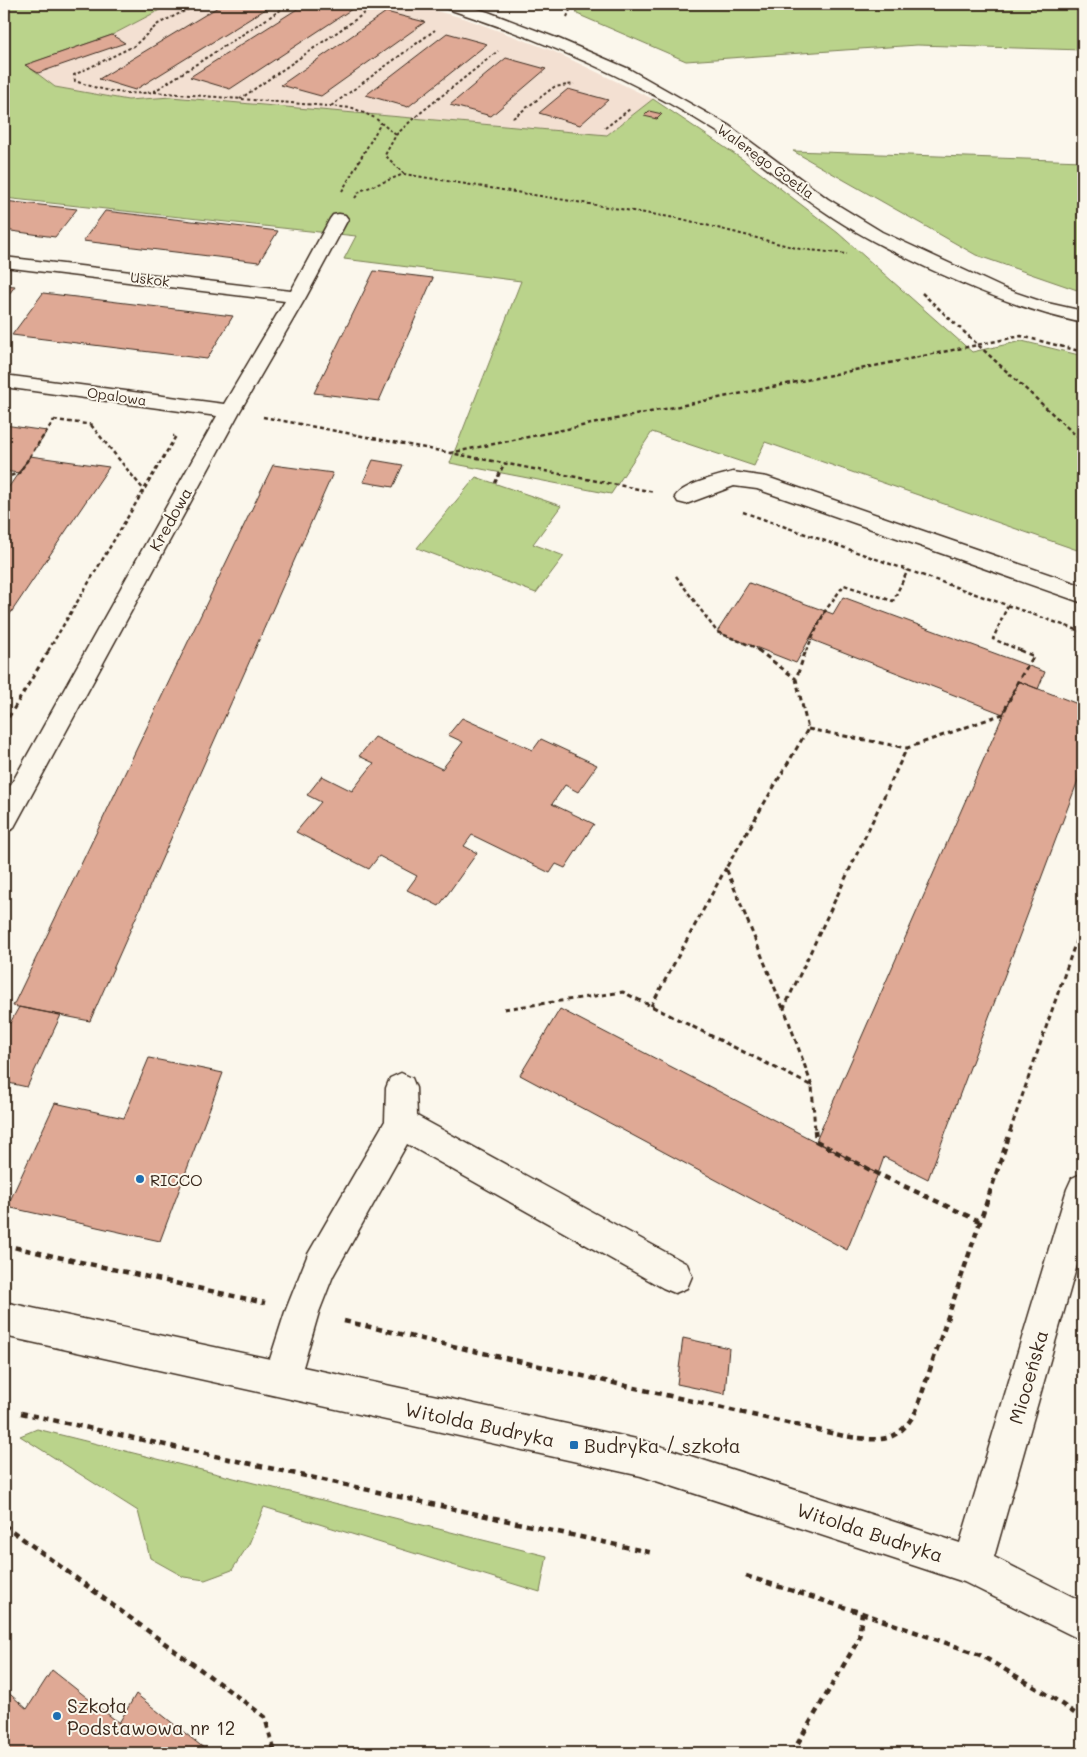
<svg xmlns="http://www.w3.org/2000/svg" width="1087" height="1757" viewBox="0 0 1087 1757" font-family="Mali,sans-serif">
	<rect width="100%" height="100%" fill="#fbf7ec"/>
	<filter id="ink" filterUnits="userSpaceOnUse"><feTurbulence type="fractalNoise" baseFrequency=".02" numOctaves="2"/><feDisplacementMap in="SourceGraphic" scale="10" xChannelSelector="R" yChannelSelector="G"/><feConvolveMatrix kernelMatrix="1 2 1 2 8 2 1 2 1" color-interpolation-filters="sRGB"/></filter>
	<g filter="url(#ink)">
		<path fill="#f3e0d2" d="M171,4h237l56,14 89,33 100,48 -46,36 -436,-38 -43,3 -73,-13 -30,-22 87,-30z"/>
		<path fill="#bad38b" stroke="#7a7e54" d="M4,4h167l-59,31 -86,30 29,22 73,13 43,-3 436,38 46,-36 89,60 96,74 134,119 50,-11 61,15v196l-318,-110 -11,24 -102,-34 -41,62 -161,-31 71,-182 -177,-22 12,-23 -352,-38z
			M575,4h508v46l-166,-5 -231,16 -109,-47z
			M793,151l290,10v131l-107,-37z
			M476,477l85,29 -28,38 31,12 -28,37 -119,-45z
			M37,1429l510,127 -7,36 -276,-85 -15,37 -17,26 -27,10 -21,-3 -34,-19 -12,-47 -118,-75z"/>
		<path fill="#dfa995" stroke="#3b2a1e" d="M223,4h51l-139,86 -36,-11z
			M305,4h38l12,3 -125,82 -40,-12z
			M386,12l39,10 -104,74 -40,-11z
			M447,33l40,11 -79,63 -42,-12z
			M112,35l13,8 -87,30 -13,-8z
			M506,58l40,11 -55,47 -41,-11z
			M568,89l40,11 -28,25 -41,-12z
			M649,111l13,3 -5,5 -13,-3z
			M4,201l73,8 -22,28 -51,-7z
			M105,211l173,20 -19,31 -176,-21z
			M374,271l59,7 -54,123 -65,-8z
			M4,285l11,1 -11,15z
			M43,293l190,23 -26,43 -195,-24z
			M4,425l43,6 -28,42 -15,-2z
			M30,456l79,11 -105,156v-129z
			M373,460l30,5 -10,22 -30,-5z
			M273,465l60,8 -243,548 -77,-15z
			M749,583l76,28 -29,52 -79,-31z
			M843,597l202,75 -7,17 -20,-8 -15,33 -193,-75 15,-28 8,3z
			M1018,681l65,25v61l-155,412 -44,-22 -6,17 -62,-33z
			M462,718l71,32 8,-11 56,26 -19,27 -13,-7 -13,19 42,20 -29,44 -9,-4 -6,9 -78,-38 -8,11 13,7 -38,53 -32,-16 10,-14 -38,-20 -10,13 -73,-37 25,-30 -14,-7 15,-19 30,15 22,-28 -15,-7 16,-19 67,32 21,-27 -15,-7z
			M19,1007l42,8 -34,72 -23,-5v-61l6,2z
			M560,1009l318,165 -31,76 -327,-175z
			M149,1058l74,15 -63,168 -153,-34 48,-104 69,15z
			M683,1338l46,10 -4,46 -48,-10z
			M52,1670l67,53 17,-29 74,59h-206v-64l23,20z"/>
		<g fill="none" stroke-linecap="round" stroke-linejoin="round">
			<g stroke="#3b2a1e" stroke-width="3">
				<path id="minor" d="M440,4h21l27,8 71,27 70,30 99,56 100,74 54,33 123,57 38,13 40,9v12c-52,-11 -100,-30 -149,-52 -34,-16 -68,-32 -100,-53 -41,-26 -77,-60 -118,-87 -85,-54 -178,-93 -274,-124z
					M339,214l6,1 3,4 -42,78 -66,114 -227,418 -9,3v-35l213,-381 -213,-29v-12l220,29 61,-103 -281,-34v-10l287,34 39,-72 3,-4z
					M733,472l34,5 316,109v17l-326,-114 -23,-3 -48,18 -8,-2 -3,-5c8,-13 43,-21 58,-25z
					M401,1073l11,5 4,10 1,28 270,148 5,12 -5,12 -12,5 -12,-5 -256,-144 -74,132 -14,36 -16,55 338,73 319,103 107,-354 5,-11 11,-5v71l-89,313 89,45v39l-119,-59 -323,-106 -637,-140v-34l266,57 15,-47 23,-58 77,-133 1,-33 4,-10z"/>
			</g>
			<path stroke="#3b2a1e" stroke-width="2" stroke-dasharray="3 2.5" stroke-linecap="butt" d="M199,4l-41,20 -24,22 -60,29 1,6c26,9 50,15 78,11l137,-88
				M567,17l3,-7 -2,-6
				M154,92l199,16 22,10 21,17
				M240,99l138,-95
				M331,106l104,-76
				M513,118l41,-31 20,-3
				M605,128l25,-19
				M404,174l-19,-19 11,-20 18,-17 84,-67
				M342,191l39,-68
				M355,198l5,-7 44,-17 278,45 118,30 47,5"/>
			<path stroke="#3b2a1e" stroke-width="2.5" stroke-dasharray="4 3" stroke-linecap="butt" d="M922,293l161,149
				M263,417l391,75
				M54,420l41,5
				M91,425l53,65
				M450,453l571,-117 62,16
				M4,478l15,-5 35,-53
				M495,483l9,-19
				M743,512l340,120
				M676,576l41,56 37,15 5,4
				M1008,605l-15,34 29,12
				M48,651l128,-215h-3
				M806,651l19,-40 19,-26 49,16 15,-31"/>
			<path stroke="#3b2a1e" stroke-width="3" stroke-dasharray="5 4" stroke-linecap="butt" d="M758,650l38,29
				M4,725l45,-75
				M808,729l99,19
				M651,1006l75,-138
				M783,1008l-57,-140 82,-139 -12,-50 10,-29
				M504,1009l119,-17 189,94 3,45
				M812,1086l-28,-78 123,-260 96,-34 15,-33 16,-25 -15,-6
				M1010,1131l73,-210"/>
			<path stroke="#3b2a1e" stroke-width="4.5" stroke-dasharray="6 5" stroke-linecap="butt" d="M815,1130l1,11 62,33 101,47
				M4,1245l261,58
				M344,1321l500,115c35,5 53,9 72,-25l95,-281
				M21,1413l632,140
				M4,1525l261,192 10,36
				M746,1576l116,37 118,42 70,41 33,23
				M792,1753l67,-114 3,-26"/>
			<use href="#minor" fill="#fbf7ec" fill-rule="evenodd"/>
		</g>
	</g>
	<g fill="#1f6fb2" stroke="#fbf7ec" stroke-width="2">
		<circle cx="140" cy="1179" r="5"/>
		<rect x="569" y="1440" width="10" height="10" rx="2.5"/>
		<circle cx="57" cy="1716" r="5"/>
	</g>
	<g text-anchor="middle" dominant-baseline="central" stroke-width="4" stroke-linejoin="round" paint-order="stroke">
		<g font-size="14" fill="#3b2a1e" stroke="#fbf7ec">
			<text transform="translate(766 161) rotate(36)">Walerego Goetla</text>
			<text transform="translate(150 279) rotate(7)">Uskok</text>
			<text transform="translate(117 396) rotate(8)">Opalowa</text>
		</g>
		<g font-size="16" fill="#3b2a1e" stroke="#fbf7ec">
			<text transform="translate(170 519) rotate(-61)">Kredowa</text>
		</g>
		<g font-size="16" fill="#3b2a1e" stroke="#fbf7ec" text-anchor="start">
			<text x="150" y="1179">RICCO</text>
		</g>
		<g font-size="19" fill="#3b2a1e" stroke="#fbf7ec">
			<text transform="translate(1028 1377) rotate(-74)">Mioceńska</text>
			<text transform="translate(480 1424) rotate(12)">Witolda Budryka</text>
			<text transform="translate(870 1532) rotate(18)">Witolda Budryka</text>
		</g>
		<g font-size="19" fill="#3b2a1e" stroke="#fbf7ec" text-anchor="start">
			<text x="584" y="1445">Budryka / szkoła</text>
			<text x="67" y="1705">Szkoła<tspan x="67" dy="22">Podstawowa nr 12</tspan></text>
		</g>
	</g>
	<rect width="1087" height="1757" fill="none" stroke="#fbf7ec" stroke-width="20"/>
	<rect x="10" y="10" width="1067" height="1737" fill="none" stroke="#3b2a1e" stroke-width="2" filter="url(#ink)"/>
</svg>
